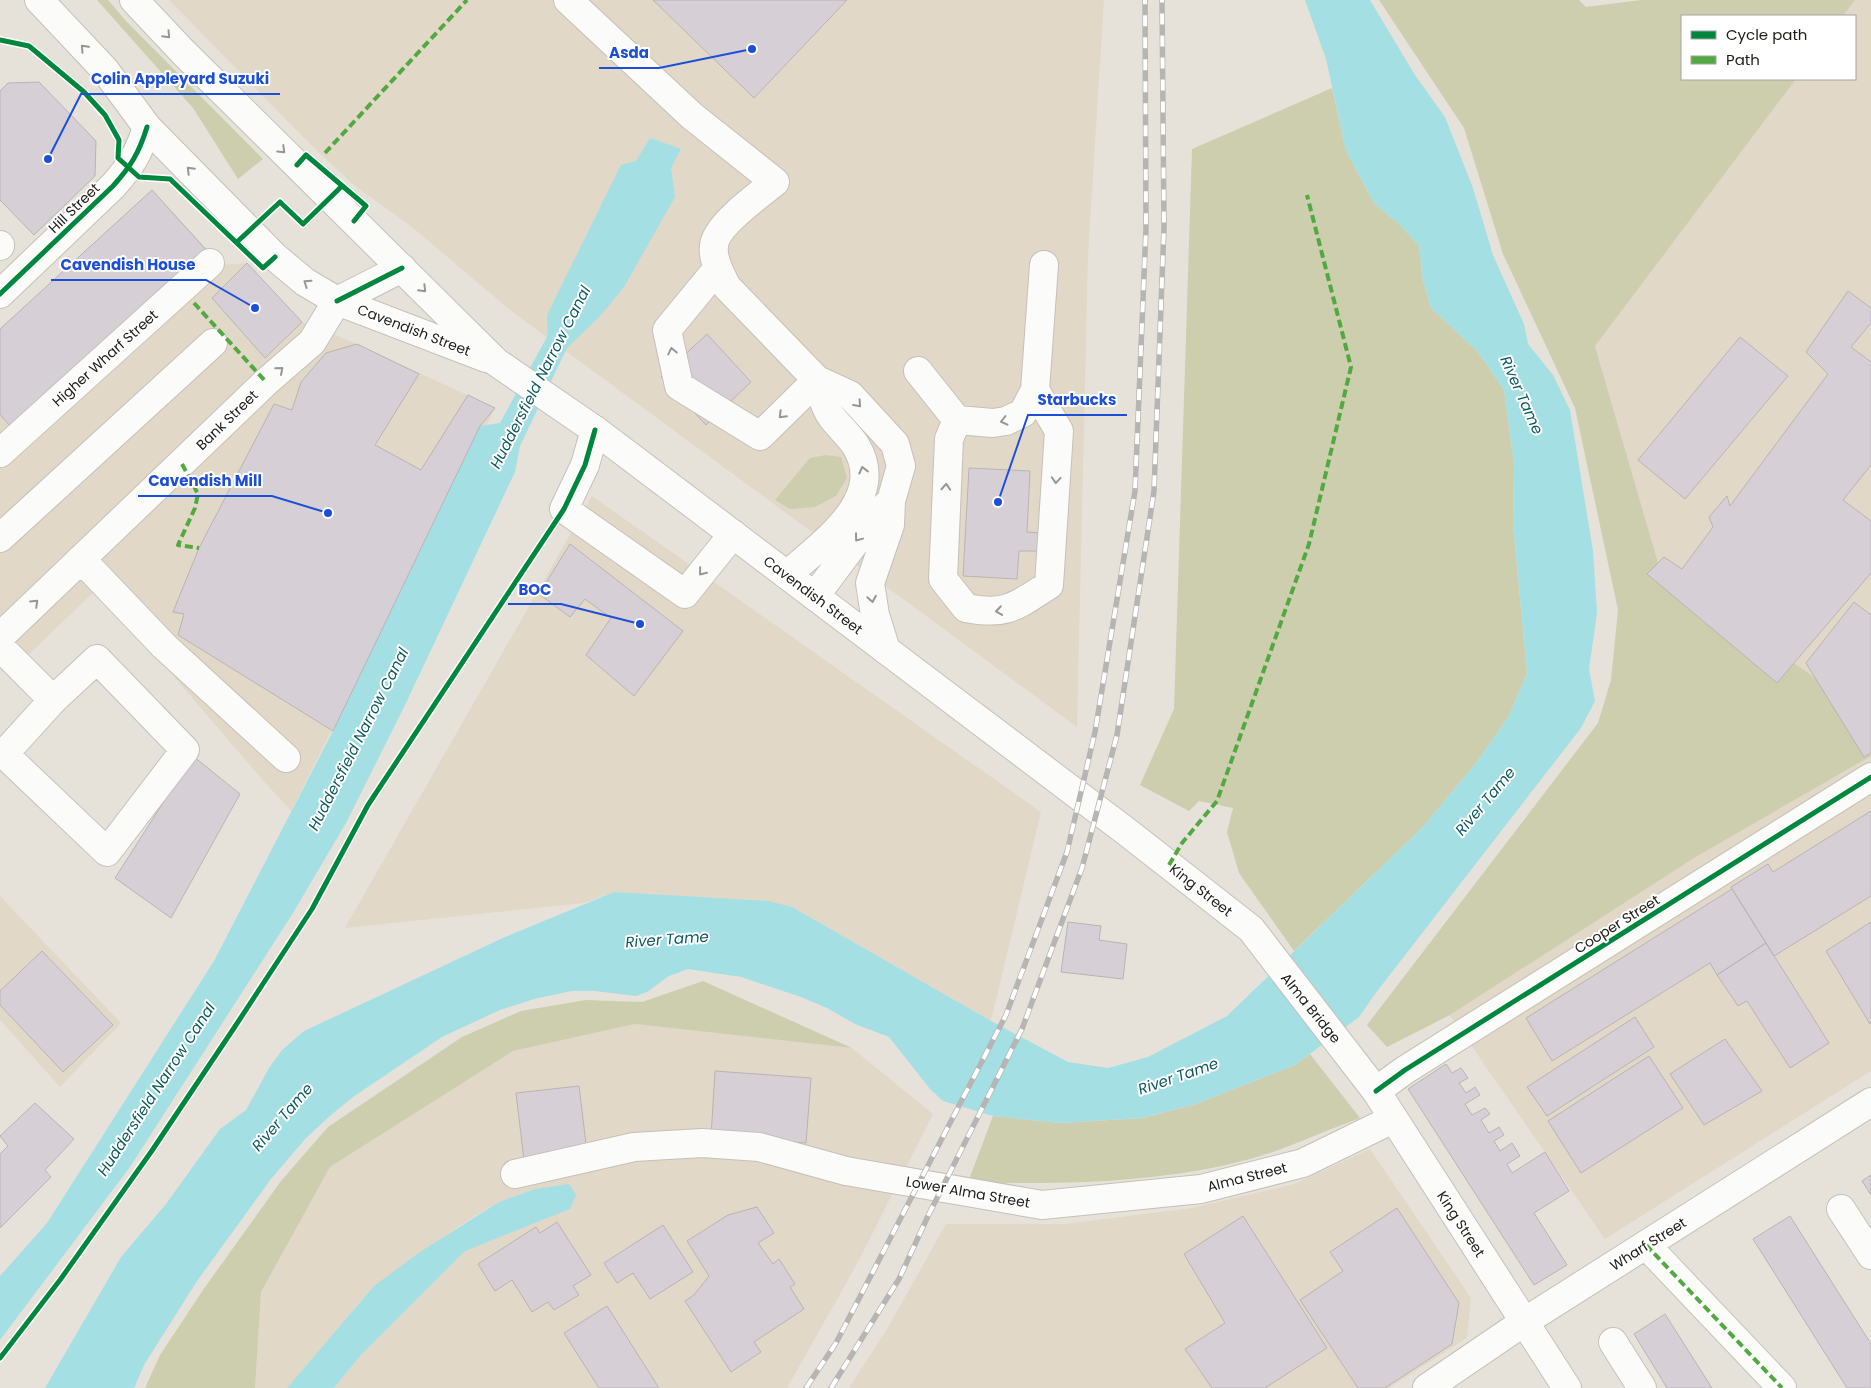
<svg xmlns="http://www.w3.org/2000/svg" width="1871" height="1388" viewBox="0 0 1871 1388" font-family="Poppins,sans-serif">
	<rect width="100%" height="100%" fill="#e7e2d9"/>
	<path fill="#e1d8c7" d="M169,0h935l-16,256 -11,471 -567,-417 -98,-83 -57,-41 -41,-38z
		M1855,0h16v1071l-266,168 -155,-224 244,-157 177,-102 -210,-183 -66,-228 201,-266h59v-63h-12z
		M152,190l70,75 25,-2 55,59 55,22 138,64 -204,403 -31,-34 -162,-189 -72,69 -26,-26v-302z
		M592,496l449,316 -50,209 -199,-114 -178,-15 -30,11 -239,25z
		M0,896l121,127 -61,64 -60,-67z
		M635,1024l217,24 81,66 -76,150 -70,124h-453l26,-32 105,-105 105,-42 -35,-20 -36,13 -34,20 -91,64 -87,102h-32l6,-96 69,-125 183,-116z
		M1370,1149l101,149 -4,40 -78,50h-540l38,-59 59,-105h118l128,-16 102,-24z"/>
	<path fill="#ccceae" d="M97,0h11l18,21 137,138 -25,20 -45,-71z
		M1379,0h200l7,7 55,-7h214l-12,16h-161v63h114l-201,267 66,227 175,119 35,64 -177,102 -244,157 -63,32 -20,-22 231,-302 13,-43 7,-70 -43,-202 -72,-154 -39,-126z
		M1332,88l14,63 28,52 27,23 18,20 4,35 8,27 47,44 26,38 10,75 -1,58 14,150 -18,43 -33,47 -55,66 -127,122 -55,-78 -12,-41 6,-24 -34,-7 -10,10 -49,-26 34,-76 18,-560z
		M826,455l15,2 6,21 -11,18 -21,11 -25,2 -15,-9 35,-42z
		M703,981l149,67 -217,-24 -122,27 -183,116 -69,125 -6,96h-110l15,-33 43,-65 78,-109 47,-54 134,-90 59,-26 65,-11 56,2z
		M1310,1054l50,64c-36,13 -73,31 -110,41 -88,24 -191,26 -282,23l25,-66 67,7 83,-5 53,-14 99,-39z"/>
	<path fill="#a4dfe4" d="M1305,0h65l45,75 30,42 28,71 20,67 31,69 4,20 25,31 17,35 23,141 4,62 -8,56 6,32 -14,27 -206,266 -16,23 -64,48 -99,39 -54,14 -82,5 -67,-7 -50,-15 -13,-12 -41,-52 -34,-13 -28,-16 -26,-11 -60,-20 -53,-8 -19,7 -22,16 -11,4 -41,-5h-23l-38,8 -34,11 -58,27 -89,60 -22,18 -25,23 -35,41 -74,102 -53,84 -10,23h-89l76,-131 45,-53 54,-75 26,-19 23,-42 13,-18 22,-19 201,-94 109,-45 154,9 24,6 199,114 77,41 40,6 40,-11 79,-41 194,-187 55,-66 33,-47 18,-43 -14,-150 1,-58 -10,-75 -26,-38 -47,-44 -8,-27 -4,-35 -18,-20 -27,-23 -28,-52 -20,-92z
		M650,138l31,11 -10,19 4,29 -51,90 -22,27 -35,34 -47,98 -5,26 -109,231 -60,120 -53,90 -163,254 -130,173v-64l47,-53 167,-262 119,-230 147,-305 20,-3 48,-88 -1,-20 74,-150 15,-4z
		M569,1184l7,11 -6,14 -105,42 -105,105 -26,32h-47l87,-102 46,-34 79,-50 36,-13z"/>
	<path fill="#d7cfd6" stroke="#b8b4b3" d="M653,0h194l-93,98z
		M39,82l57,59 -1,35 -61,59 -34,-35v-109l8,-8z
		M152,190l55,61 -194,178 -13,-14v-86z
		M247,263l55,59 -37,36 -53,-60z
		M1848,291l23,17v15l-20,24 20,15v103l-28,35 28,21v52l-94,110 -130,-109 17,-17 18,12 31,-42 -4,-10 18,-21 3,10 98,-132 -22,-22z
		M707,334l44,48 -45,43 -45,-48z
		M1740,337l48,39 -103,123 -47,-39z
		M357,344l62,30 -44,71 46,25 47,-75 27,13 -15,18 -147,305 -155,-96 6,-21 -11,-2 26,-64 75,-144 18,6 9,-28 25,-29z
		M969,468l61,3 -3,61 13,1 -1,18h-20l-2,28 -54,-3z
		M570,544l113,87 -49,65 -48,-41 25,-37 -26,-19 -15,18 -31,-23z
		M1854,602l17,13v138l-7,4 -58,-94z
		M193,756l47,38 -69,124 -56,-40z
		M1871,811v85l-97,60 -43,-69 37,-23 5,8z
		M1732,889l34,54 -49,32 -7,-12 -158,98 -26,-43z
		M1068,922l33,4 -2,14 28,4 -4,35 -62,-7z
		M1871,922v101l-1,1 -44,-73z
		M1766,943l63,100 -39,25 -43,-67 -9,5 -21,-31z
		M42,951l71,74 -50,47 -63,-67v-14z
		M1635,1017l19,30 -107,69 -20,-29z
		M1725,1039l37,52 -58,34 -34,-51z
		M1649,1056l34,52 -102,65 -33,-52z
		M1446,1064l6,9 9,-5 7,10 -9,5 7,10 9,-6 5,8 -15,9 7,11 13,-7 5,6 -9,6 8,13 10,-6 5,8 -10,6 6,10 12,-8 8,13 -13,8 5,9 33,-21 24,39 -35,22 33,52 -33,20 -126,-196z
		M715,1071l96,7 -5,65 -95,-6z
		M579,1086l8,66 -63,8 -8,-67z
		M35,1103l39,36 -29,31 6,7 -51,51v-74l8,-8 -8,-10z
		M1871,1175v20l-9,-14z
		M757,1207l17,26 -16,10 15,21 6,-5 16,25 -5,3 14,22 -50,33 7,10 -30,20 -46,-71 9,-6 15,-19 -22,-35 41,-26z
		M1397,1208l62,95 -7,41 -67,44h-27l-58,-88 43,-29 -13,-19z
		M1243,1216l84,132 -62,40h-53l-27,-39 40,-26 -41,-69z
		M1790,1216l81,128v44h-24l-94,-149z
		M557,1222l34,53 -18,11 6,9 -25,15 -6,-8 -16,10 -20,-32 -17,11 -17,-27 58,-37 4,6z
		M663,1225l30,47 -43,27 -17,-26 -16,10 -13,-20z
		M607,1306l52,82h-60l-35,-55z
		M1665,1314l47,74h-45l-33,-54z"/>
	<g fill="none" stroke-linecap="round" stroke-linejoin="round">
		<g stroke="#c5c0b9" stroke-width="30">
			<path id="minor" d="M568,0l124,116 83,66c-16,13 -60,44 -61,64 -2,14 7,29 13,41l90,93 33,15 45,49 6,22 -10,35 -17,16 -59,79
				M0,245v1
				M718,268l-51,62 12,56 81,50 57,-56
				M0,294l113,-108c18,-20 26,-33 34,-59
				M918,371l39,49 -8,19 -6,140 23,29c41,8 50,-2 83,-23l10,-154 -24,-41
				M957,420l36,3 13,-2 17,-8 12,-23 9,-125
				M595,430l-10,35 -21,44 121,85 48,-60
				M0,453l210,-190
				M0,538l213,-195
				M81,559l83,87 122,112
				M787,575c35,-32 101,-75 69,-129 -7,-11 -18,-20 -25,-30 -7,-9 -10,-24 -14,-36
				M0,637l266,-255 46,-40 25,-41
				M0,647l53,53
				M886,650l-11,-35 -5,-32 20,-58 1,-24
				M97,659l88,91 -78,102 -103,-98 49,-54z
				M1376,1091l29,-21 466,-293
				M515,1174l119,-27 68,-4 57,4 87,24 196,34 159,-16 102,-26 90,-44
				M1841,1209l30,46
				M1646,1245l136,143
				M1613,1342l29,46
				M1427,1388l97,-66 347,-220"/>
		</g>
		<g stroke="#c5c0b9" stroke-width="30">
			<path id="major" d="M39,0l66,70 42,57 128,130 30,25 32,19 149,57
				M134,0l49,52 313,310 99,68 532,402 124,97 125,162 191,297
				M337,301l65,-33"/>
		</g>
		<use href="#minor" stroke="#fbfbf9" stroke-width="28"/>
		<use href="#major" stroke="#fbfbf9" stroke-width="28"/>
		<g stroke="#b6b5b3" stroke-width="5.5">
			<path id="rail" d="M806,1388l30,-45 170,-328 61,-163 28,-120 40,-241 11,-263 -1,-228
				M831,1388l68,-109 29,-63 94,-187 60,-161 35,-133 37,-244 10,-264 -2,-227"/>
		</g>
		<use href="#rail" stroke="#fff" stroke-width="4" stroke-dasharray="11" stroke-linecap="butt"/>
		<path stroke="#52a942" stroke-width="4" stroke-dasharray="8 4" stroke-linecap="butt" d="M325,153l142,-153
			M194,303l72,79
			M182,464l16,30 -3,14 -17,37 21,3
			M1169,865l13,-22 35,-42 92,-257 42,-177 -44,-172
			M1646,1245l136,143"/>
		<g stroke="#fff" stroke-width="8">
			<path id="cycleway" d="M0,40l29,6 55,46 21,23 14,25 -1,18 21,19 31,2 93,89 12,-11
				M297,165l9,-10 60,51 -12,15
				M237,242l43,-40 23,22 39,-38
				M0,294l113,-108c18,-20 26,-33 34,-59
				M337,301l65,-33
				M1376,1091l29,-21 466,-293
				M0,1358l60,-78 91,-128 83,-124 78,-119 56,-104 196,-296 21,-44 10,-35"/>
		</g>
		<use href="#cycleway" stroke="#00873e" stroke-width="5"/>
	</g>
	<defs><path id="oneway-chevron" d="M-2-3.5L2.5 0L-2 3.5" fill="none" stroke-width="1.6" stroke-linecap="round" stroke-linejoin="round" transform="scale(1.25)"/></defs>
	<g stroke="#989692">
		<use href="#oneway-chevron" transform="translate(167 35) rotate(47)"/>
		<use href="#oneway-chevron" transform="translate(84 48) rotate(-133)"/>
		<use href="#oneway-chevron" transform="translate(282 150) rotate(44)"/>
		<use href="#oneway-chevron" transform="translate(190 170) rotate(-135)"/>
		<use href="#oneway-chevron" transform="translate(307 283) rotate(-146)"/>
		<use href="#oneway-chevron" transform="translate(423 289) rotate(45)"/>
		<use href="#oneway-chevron" transform="translate(672 351) rotate(-102)"/>
		<use href="#oneway-chevron" transform="translate(280 370) rotate(-41)"/>
		<use href="#oneway-chevron" transform="translate(858 404) rotate(48)"/>
		<use href="#oneway-chevron" transform="translate(782 415) rotate(135)"/>
		<use href="#oneway-chevron" transform="translate(1004 421) rotate(166)"/>
		<use href="#oneway-chevron" transform="translate(863 470) rotate(-104)"/>
		<use href="#oneway-chevron" transform="translate(1056 480) rotate(94)"/>
		<use href="#oneway-chevron" transform="translate(946 487) rotate(-87)"/>
		<use href="#oneway-chevron" transform="translate(858 538) rotate(127)"/>
		<use href="#oneway-chevron" transform="translate(702 572) rotate(129)"/>
		<use href="#oneway-chevron" transform="translate(872 599) rotate(80)"/>
		<use href="#oneway-chevron" transform="translate(35 603) rotate(-44)"/>
		<use href="#oneway-chevron" transform="translate(999 611) rotate(172)"/>
	</g>
	<g text-anchor="middle" dominant-baseline="central" stroke-width="4" stroke-linejoin="round" paint-order="stroke">
		<g font-size="14" fill="#1f1b15" stroke="#fff">
			<text transform="translate(74 208) rotate(-44)">Hill Street</text>
			<text transform="translate(414 330) rotate(21)">Cavendish Street</text>
			<text transform="translate(105 358) rotate(-42)">Higher Wharf Street</text>
			<text transform="translate(227 420) rotate(-44)">Bank Street</text>
			<text transform="translate(813 595) rotate(37)">Cavendish Street</text>
			<text transform="translate(1201 890) rotate(38)">King Street</text>
			<text transform="translate(1617 924) rotate(-32)">Cooper Street</text>
			<text transform="translate(1311 1008) rotate(51)">Alma Bridge</text>
			<text transform="translate(1247 1177) rotate(-14)">Alma Street</text>
			<text transform="translate(968 1192) rotate(10)">Lower Alma Street</text>
			<text transform="translate(1461 1224) rotate(57)">King Street</text>
			<text transform="translate(1648 1244) rotate(-32)">Wharf Street</text>
		</g>
		<g font-size="15" font-style="italic" fill="#0c5961" stroke="#fff">
			<text transform="translate(540 377) rotate(-63)">Huddersfield Narrow Canal</text>
			<text transform="translate(1522 395) rotate(66)">River Tame</text>
			<text transform="translate(358 739) rotate(-63)">Huddersfield Narrow Canal</text>
			<text transform="translate(1485 801) rotate(-50)">River Tame</text>
			<text transform="translate(667 939) rotate(-4)">River Tame</text>
			<text transform="translate(1178 1076) rotate(-19)">River Tame</text>
			<text transform="translate(156 1089) rotate(-57)">Huddersfield Narrow Canal</text>
			<text transform="translate(282 1117) rotate(-49)">River Tame</text>
		</g>
	</g>
	<path fill="none" stroke="#1d4ed8" stroke-width="2" d="M752 49L659 68H599M48 159L81 94H280M255 308L206 280H51M998 502L1028 415H1127M328 513L272 496H138M640 624L561 604H508"/>
	<g fill="#1d4ed8" stroke="#fff" stroke-width="2">
		<circle cx="752" cy="49" r="5"/>
		<circle cx="48" cy="159" r="5"/>
		<circle cx="255" cy="308" r="5"/>
		<circle cx="998" cy="502" r="5"/>
		<circle cx="328" cy="513" r="5"/>
		<circle cx="640" cy="624" r="5"/>
	</g>
	<g font-size="15" text-anchor="middle" font-weight="bold" fill="#1d4ed8" stroke="#fff" stroke-width="4" stroke-linejoin="round" paint-order="stroke">
		<text x="629" y="58">Asda</text>
		<text x="180" y="84">Colin Appleyard Suzuki</text>
		<text x="128" y="270">Cavendish House</text>
		<text x="1077" y="405">Starbucks</text>
		<text x="205" y="486">Cavendish Mill</text>
		<text x="535" y="595">BOC</text>
	</g>
	<rect x="1681" y="15" width="175" height="65" fill="#ffffff" stroke="#a5a4a1"/>
	<rect x="1691" y="31" width="25" height="8" fill="#00873e" stroke="#a5a4a1"/>
	<text x="1726" y="40" font-size="15" fill="#1f1b15">Cycle path</text>
	<rect x="1691" y="56" width="25" height="8" fill="#52a942" stroke="#a5a4a1"/>
	<text x="1726" y="65" font-size="15" fill="#1f1b15">Path</text>
</svg>
